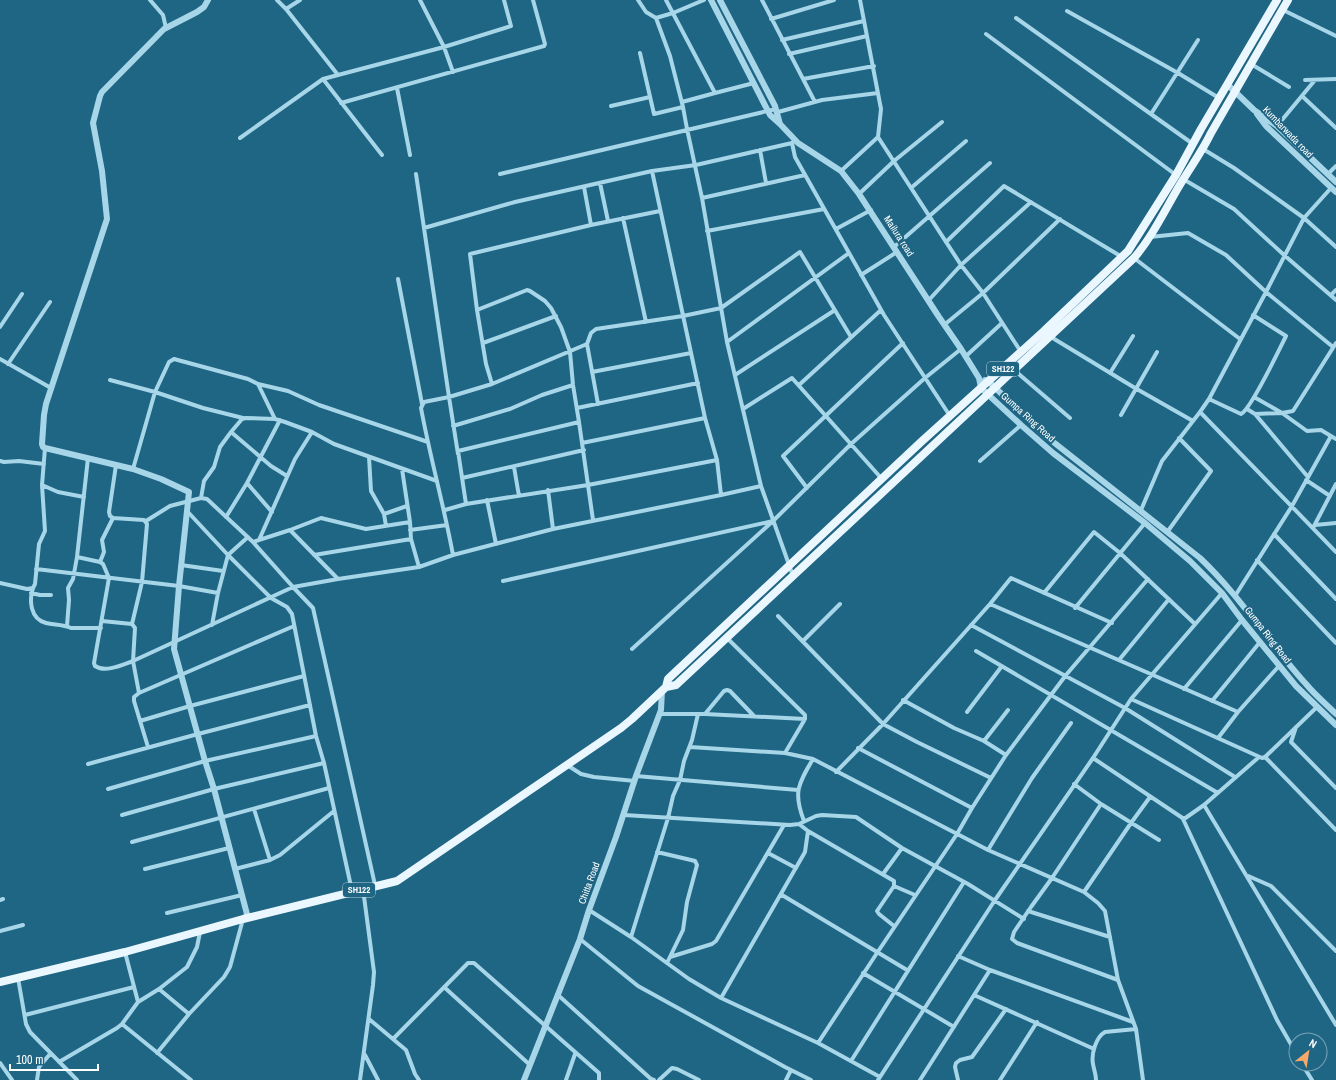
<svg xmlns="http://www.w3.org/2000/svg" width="1336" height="1080" viewBox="0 0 1336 1080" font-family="'Archivo Narrow',sans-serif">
	<rect width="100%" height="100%" fill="#1f6584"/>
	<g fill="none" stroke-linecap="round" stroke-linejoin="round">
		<path stroke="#a7d6e9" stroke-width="4" d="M150,0l13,15 3,13
			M277,0l9,9 14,-9
			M420,0l24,47 9,25
			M638,0l8,12 10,6 17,-5 31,-13
			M666,0l49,93 39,-10
			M762,0l53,102
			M860,0l21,109 -3,28 83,128 22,28 38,59
			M1283,10l53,26
			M1067,11l111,62 41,25
			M656,18l14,38 13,51 4,22 15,69 25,144 34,144 32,90
			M1016,18l177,126
			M771,19l63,-19
			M986,34l190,141
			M782,40l82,-19
			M640,53l14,61 29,-7
			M789,54l78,-18
			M1251,64l38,23
			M338,75l106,-28 67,-21 -7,-26
			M323,79l59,76
			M803,79l71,-13
			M1305,80l31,-1
			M397,88l13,67
			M1302,96l34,32
			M682,102l33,-9
			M341,103l203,-57 1,-2 -12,-44
			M611,106l39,-9
			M778,112l44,-12 56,-7
			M1151,114l47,-74
			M1277,126l38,-46
			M240,138l83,-59 15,-4 -52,-66
			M793,142l-1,1 3,14 89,158 66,101
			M1203,149l31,19 70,50 27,-30
			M760,150l6,33
			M652,171l53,247 12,42 4,35 40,-9
			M841,171l37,-34
			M416,174l33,223 9,57
			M500,174l276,-65
			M1328,174l8,-8
			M1183,179l51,30 50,46 52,45
			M600,183l8,38
			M584,187l7,38
			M911,188l55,-47
			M859,194l35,-33 48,-39
			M702,198l103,-23
			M623,218l23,104
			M424,228l91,-26 137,-31 44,-6 96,-22
			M836,229l35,-19
			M707,231l117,-22
			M1150,237l38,-4 38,22 40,37 67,55
			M946,242l58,-56 118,71
			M894,247l96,-84
			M1336,247l-32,-29 -38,74 -57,107 -9,13 136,140
			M1134,258l106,81
			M861,275l36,-23
			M398,279l24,125
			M1331,295l5,-5
			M928,301l33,-36 70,-63
			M477,310l50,-20 3,1 15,10 6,7 10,19 9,25 3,33 6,37 14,98
			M944,325l39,-32 77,-74
			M0,327l22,-33
			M1051,337l84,51 58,33 7,-9
			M727,342l122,-89
			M483,343l73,-27
			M587,344l4,-11 5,-4 87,-13 38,-8 79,-56 51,85
			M965,357l37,-34
			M0,359l51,29
			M8,364l42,-62
			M1014,370l56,48
			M592,372l99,-19
			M1110,373l23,-37
			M735,375l100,-65
			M110,380l45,12 48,16 40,10
			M258,384l17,35
			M492,384l-6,-20 -9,-54 -7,-56 121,-29 69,-14
			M799,385l82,-75
			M1254,397l28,16 25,18 14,-1 15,9
			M1209,399l32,15c10,-5 38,-64 45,-78l-33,-21
			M577,408l121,-25
			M743,409l49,-31 90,101
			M1247,409l8,5 53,63
			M1255,414l27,-1 11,-2 43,-68
			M1121,415l36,-63
			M453,426l57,-17 32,-14 31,-10
			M231,432l40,34 16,10
			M582,443l123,-25
			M369,457l2,34 13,23 2,12
			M0,461l4,1 15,-1 25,3
			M980,461l41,-36
			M116,465l-7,47 1,4 3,2 31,2 3,4 -5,58 -10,42
			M514,467l5,29
			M133,469l22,-77 14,-30 5,-3 74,20 10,5 30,7 31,14 109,37
			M402,469l8,53
			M462,478l122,-28
			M1306,480l24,16
			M247,483l25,29
			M42,485l16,7 26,5
			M807,488l-24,-32 120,-113
			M548,490l5,39
			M201,498l3,-17 10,-14 6,-20 11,-15 11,-13 4,-1 29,1 10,3 27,10 22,12 103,37
			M487,500l9,44
			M466,504l-8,-53 121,-29
			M445,510l21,-6 122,-19 129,-25
			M1141,510l21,-49 31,-40
			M187,511l41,44 43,43 16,9 5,7 24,122 8,27 28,128
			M384,514l23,-8
			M226,517l21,-34 33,-63
			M146,521l24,-15 31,-8 6,1 46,43 40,45 20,21 62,277
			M1315,525l21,-2
			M1313,528l23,-44
			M290,530l48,49
			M410,530l37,-5
			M1168,531l43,-60 -32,-33
			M1274,534l62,65
			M259,540l36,-81 17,-27
			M253,542l37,-12 31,-12 45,11 44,-7 1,17 8,28
			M314,555l97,-16
			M453,555c-9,-49 -23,-98 -32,-147l3,-6 25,-5 43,-13 95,-40 11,60
			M77,557l23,5 3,2 6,14 -15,85 1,3c10,7 27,-1 38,-5l160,-74 45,-8 81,-12 34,-12 100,-26 168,-34
			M1257,560l79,83
			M100,562l4,-10 -2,-12 11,-22
			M181,565l42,6
			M36,569l143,17 39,7
			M503,581l270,-60
			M0,583l27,6 6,-1 2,-4 4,-40 6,-13 -3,-46 3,-37
			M33,588c-4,12 -3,31 13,35 8,2 17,1 25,5h30
			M31,593l9,2h11
			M1044,593l50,-61 26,21 75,71
			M1235,596l57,-90 39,-70
			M990,604l248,108
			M1075,608l70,-85
			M778,616l105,108 34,18 74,36
			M102,621l30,3 3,4 -2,33 6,32
			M212,625l6,-32 10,-38 20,-18
			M971,625l154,83 110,69
			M67,626l2,-26 -1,-12 5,-9 4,-22 11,-99
			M727,638l78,77v4l-20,34
			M803,641l37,-37
			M632,649l141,-128 78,-77 74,-66 36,-29
			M976,651l242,142
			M1119,660l50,-61
			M1184,689l58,-69
			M1131,699l131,59 3,-1 52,-50
			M903,700l51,28 30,13 22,14
			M1212,701l48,-59
			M967,712l35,-46
			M659,714h46l100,5
			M705,714l19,-23 3,-1 3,1 24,25
			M140,721l50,-15 114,-30
			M1296,727l-5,15 45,46
			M1218,738l20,-26 41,-46
			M984,741l24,-31
			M148,747l-14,-46v-4l5,-4 155,-67
			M690,747l95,6 28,6 175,91 96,42 47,-69 19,-26
			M858,748l114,60
			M1265,757l71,73
			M1093,758l91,61 20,-14 55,-48
			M88,764l110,-30 112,-29
			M567,765l14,9 13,3 41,4
			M836,772l47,-48 107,-120 21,-26 101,45
			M636,776l162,14
			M1074,784l27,20 58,36
			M108,789l97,-28 111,-25
			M1101,804l-49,74 -21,29 -17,25 -2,7 5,4 101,37
			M1204,805l132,220
			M254,809l16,51
			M122,815l92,-26 110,-26
			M624,815l166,10 9,-1 17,-8 6,-1 34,2 46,31 66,36 56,35
			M1183,819l94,201 19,33
			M804,821c-11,-28 -6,-37 9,-62
			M799,824l9,7 86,50v5l-17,25 2,3 15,12
			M132,842l197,-54
			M988,850l44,-72 39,-55
			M657,852l34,8 4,1 2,4 -10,37 -4,28 -16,33
			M768,853l28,15
			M145,869l84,-21
			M235,869l35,-9 10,-5 54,-44
			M883,874l19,-26
			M1246,875l25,11 65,65
			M894,886l21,9
			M1084,892l14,11 7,8 13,69 18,49 7,51
			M782,895l125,75
			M0,900l3,-1
			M589,910l42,27 58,42 32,19 97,45 62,34
			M1028,911l82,26
			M167,913l75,-18
			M0,931l23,-6
			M631,937l37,-119 5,-22 7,-16 4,-19 8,-21 6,-26
			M580,939l58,47 147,81 26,13
			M125,952l13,50
			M958,956l32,14 143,52
			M670,957l42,-13 4,-3 68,-116
			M863,973l91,54
			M18,978l8,46 4,8 47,48
			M444,987l86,78
			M159,989l30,25
			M558,995l93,84 3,1
			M974,995l120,54
			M721,998l84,-146 3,-21
			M25,1015l109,-28
			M369,1019l37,31 9,24 4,6
			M122,1024l69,56
			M393,1039l75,-76h6l125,110v7
			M818,1043l59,-90 80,-119 15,-26 34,-53 60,-80 82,-96
			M157,1053l32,-39 35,-37 6,-10 13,-48
			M365,1055l13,25
			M851,1061l113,-179
			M59,1062l58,-34 5,-4 16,-22 21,-13 28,-22 10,-20 3,-15
			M0,1063l12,17
			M1302,1064l10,16
			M37,1080l2,-13 11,-13
			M360,1080l13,-95 1,-13 -11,-83
			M566,1080l9,-26
			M659,1080l13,-12 5,1 22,11
			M786,1080l5,-10
			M878,1080l117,-180 98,-142 38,-59 91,-106
			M920,1080l70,-110
			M958,1080l-3,-13 1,-4 4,-3 12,-3 34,-48
			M1000,1080l37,-58
			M1096,1080c0,-6 -2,-10 -3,-16 -2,-10 3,-27 12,-32l31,-3"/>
		<path stroke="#a7d6e9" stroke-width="6" d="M208,0l-4,7 -7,5 -33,17 -62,63 -2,4 -7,27 9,48 5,48 -61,185 -2,11 -2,29 1,3 2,1 88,21 28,10 28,13 -10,94 -5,63 31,112 9,28 34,129
			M711,0l59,115 10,9 18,19 43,28 18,23 80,123 22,32 18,29 2,10 40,37 32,28 92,70 45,38 32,32 20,27 54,66 40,39
			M720,0l55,106 5,18
			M1228,85l26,25 23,16 59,56
			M1257,114l9,12 70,66
			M985,380l3,1 59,56 153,121c40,38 69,85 106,126 9,11 20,20 30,30
			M524,1080l56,-141 9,-29 27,-73 20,-61 25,-66 1,-20"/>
		<path stroke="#ebf7fe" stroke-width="8" d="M666,687l10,-2 458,-427c18,-21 30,-46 44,-70 11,-19 24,-36 33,-55l77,-133
			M0,982l125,-30 118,-33 154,-38 224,-153 11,-9 34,-32 2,-8 253,-237 123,-111 84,-80 48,-76 25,-46 76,-129"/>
	</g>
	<g text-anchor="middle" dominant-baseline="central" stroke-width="4" stroke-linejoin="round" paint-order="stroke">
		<g fill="#1f6584" stroke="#bcd1da" stroke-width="1">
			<rect x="987" y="362" width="32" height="14" rx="3"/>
			<rect x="343" y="883" width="32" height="14" rx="3"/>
		</g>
		<g font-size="9" font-weight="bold" fill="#fff">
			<text x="1003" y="369">SH122</text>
			<text x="359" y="890">SH122</text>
		</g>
		<g font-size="10" fill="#fff" stroke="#1f6584">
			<text transform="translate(1288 132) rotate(46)">Kumbarwada road</text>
			<text transform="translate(899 236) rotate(57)">Mailura road</text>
			<text transform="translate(1028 417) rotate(42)">Gumpa Ring Road</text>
			<text transform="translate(1268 635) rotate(52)">Gumpa Ring Road</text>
			<text transform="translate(589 883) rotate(-70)">Chitta Road</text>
		</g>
	</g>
	<g transform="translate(1308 1052) rotate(30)"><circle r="19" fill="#1f6584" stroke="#79a3b5"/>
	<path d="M0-3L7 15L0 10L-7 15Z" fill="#f7a967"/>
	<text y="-6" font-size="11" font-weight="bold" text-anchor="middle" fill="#ffffff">N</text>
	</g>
	<path d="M10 1064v6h88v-6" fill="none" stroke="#ffffff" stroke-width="2"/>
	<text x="16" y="1064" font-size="12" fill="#ffffff" stroke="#1f6584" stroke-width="3" paint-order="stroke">100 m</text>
</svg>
